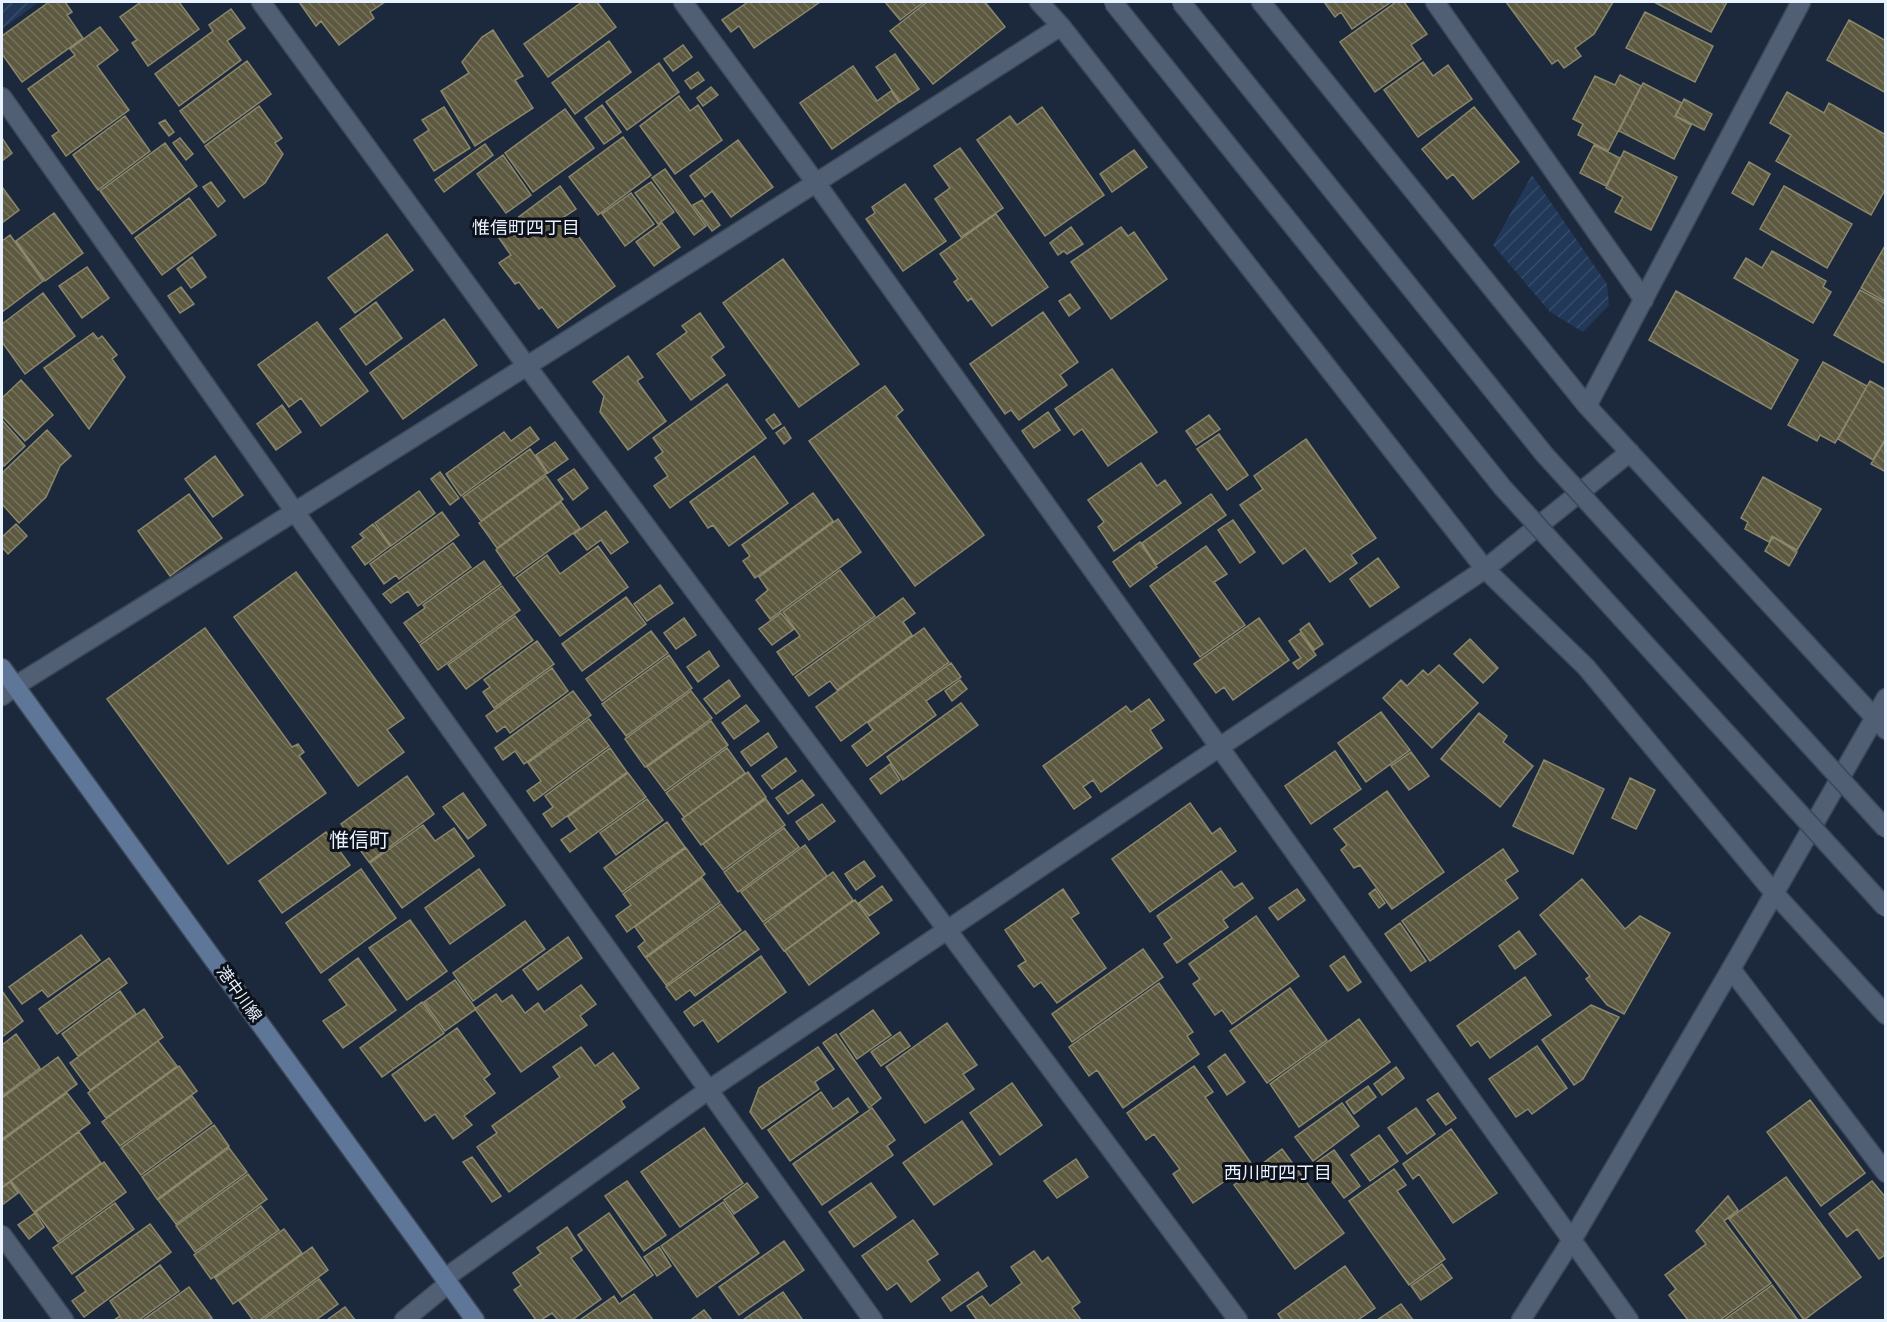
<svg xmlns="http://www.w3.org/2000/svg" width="1887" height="1322" viewBox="0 0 1887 1322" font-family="'Varela Round','Noto Sans JP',sans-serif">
	<defs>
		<pattern id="garden-furrows" width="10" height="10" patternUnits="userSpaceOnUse" patternTransform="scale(1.5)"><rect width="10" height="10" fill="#223858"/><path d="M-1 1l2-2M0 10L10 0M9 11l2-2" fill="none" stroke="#374c69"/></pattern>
		<pattern id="building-back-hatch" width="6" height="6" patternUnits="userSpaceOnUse" patternTransform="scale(1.5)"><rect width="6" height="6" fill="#5d5940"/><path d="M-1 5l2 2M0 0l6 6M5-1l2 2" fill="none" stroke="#74715d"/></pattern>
	</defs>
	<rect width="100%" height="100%" fill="#1c293c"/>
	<path fill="url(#garden-furrows)" d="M2,2h37l-37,27z
		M1532,175l75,109 2,21 -26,27 -33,-20 -57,-67z"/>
	<path fill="url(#building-back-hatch)" stroke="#8a876b" stroke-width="1.5" d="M49,2h16l7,10 -5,3 16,23 -61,44 -20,-28v-18z
		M141,2h38l20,27 -51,37 -16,-23 5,-3 -17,-23z
		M299,2h86l-15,10 4,6 -35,27 -18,-24 -5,5z
		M582,2h15l19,25 -68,50 -24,-33z
		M748,2h72l-66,46 -15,-22 -8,6 -9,-12z
		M885,2h39l-24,18z
		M927,2h58l20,25 -72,57 -43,-53z
		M1324,2h67l-39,27 -11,-17 -6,5z
		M1396,2h8l23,32 -16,11 10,14 -46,33 -35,-50z
		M1506,2h107l-19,32 -19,14 6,8 -17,12 -6,-8 -6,4z
		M1654,2h73l-16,30z
		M231,9l14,19 -18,13 14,19 -62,46 -24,-32 58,-43 -4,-6z
		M1645,12l68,34 -18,36 -69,-34z
		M1849,20l37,21v52l-59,-33z
		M100,27l18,23 -21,16 32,44 -63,46 -14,-20 7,-5 -31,-42 47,-34 -5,-6z
		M493,30l30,46 -8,4 18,28 -58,38 -34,-55 28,-18 -7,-11 20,-25z
		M609,41l22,31 -56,42 -23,-31z
		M683,45l9,12 -19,14 -9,-12z
		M895,54l24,35 -19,13 -24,-35z
		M247,61l24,33 -67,49 -24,-32z
		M1423,62l10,14 15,-11 24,34 -54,38 -34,-47z
		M659,63l20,29 -52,38 -21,-28z
		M853,66l24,35 14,-10 8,11 -67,47 -32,-46z
		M698,72l6,8 -13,9 -6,-8z
		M1620,75l21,11 -33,65 -30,-16 5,-11 -10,-5 22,-43 20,9z
		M1643,83l39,20 -7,13 16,9 -17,34 -55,-28z
		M711,87l7,8 -15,11 -6,-8z
		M1787,92l37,21 5,-10 57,32v53l-15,27 -95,-54 15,-26 -21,-12z
		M679,96l11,15 8,-6 24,35 -47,34 -35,-48z
		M1684,99l28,15 -8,16 -28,-14z
		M602,105l19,27 -17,12 -19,-26z
		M259,106l23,32 -7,5 8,11 -18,29 -21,15 -39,-52z
		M444,107l26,41 -36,23 -20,-31 15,-10 -7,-10z
		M1042,107l62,88 -59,41 -68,-96 33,-24 7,9z
		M1474,107l45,55 -46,37 -20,-25 -6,5 -25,-30z
		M565,109l29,39 -61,44 -28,-39z
		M125,116l25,35 -52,39 -25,-35z
		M165,120l9,12 -5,4 -10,-13z
		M623,137l28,38 -53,40 -29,-38z
		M2,138l10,15 -10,8z
		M180,138l13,16 -7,6 -13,-17z
		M738,140l35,47 -42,30 -19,-26 -7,6 -15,-21z
		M165,143l32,43 -65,48 -32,-43z
		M485,144l8,11 -49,37 -9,-12z
		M1594,145l26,13 -14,28 -26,-13z
		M960,148l43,60 -42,29 -26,-38 15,-11 -16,-22z
		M1134,150l13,17 -35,25 -12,-18z
		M1624,151l53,26 -26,53 -36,-18 8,-15 -17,-9z
		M503,155l28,40 -25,18 -29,-39z
		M1749,162l21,12 -17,31 -21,-12z
		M665,169l41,57 -12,9 -42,-57z
		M211,182l14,19 -7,6 -15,-20z
		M651,182l23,30 -16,12 -23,-31z
		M905,184l41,57 -43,30 -37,-52 9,-6 -3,-6z
		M560,186l16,23 -12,8 51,69 -57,42 -16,-21 -3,2 -20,-27 -4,2 -16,-21 12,-8 -15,-21z
		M1784,186l68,38 -25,44 -67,-39z
		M2,187l17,23 -17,13z
		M631,193l23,31 -29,22 -23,-32z
		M189,198l27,37 -54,40 -27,-37z
		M702,200l18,25 -8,6 -19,-26z
		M54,213l29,40 -38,28 -29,-40z
		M996,214l52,73 -56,39 -21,-28 -3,3 -14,-19 4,-3 -18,-25z
		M662,223l18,24 -26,19 -18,-24z
		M1071,227l12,17 -16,10 -3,-3 -6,4 -8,-12z
		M1121,227l7,9 6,-4 33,47 -56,40 -40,-57z
		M387,234l26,36 -58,43 -27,-35z
		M10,235l33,46 -41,31v-71z
		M1886,244v58l-25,-14z
		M1772,251l54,30 -3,6 8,5 -18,31 -79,-45 12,-20 16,10z
		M192,257l14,20 -15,11 -14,-19z
		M783,259l76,105 -60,43 -76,-104z
		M87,267l22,31 -27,20 -23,-32z
		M181,287l13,17 -14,9 -12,-17z
		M1860,290l26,14v60l-52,-29z
		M1676,291l122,69 -27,49 -122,-69z
		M43,293l32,43 -50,38 -23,-32v-18z
		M1070,294l10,14 -11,8 -10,-15z
		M376,302l26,36 -36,27 -26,-36z
		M1043,312l35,50 -18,13 7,10 -48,35 -8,-10 -6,4 -35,-50z
		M700,313l24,34 -13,10 14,18 -34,25 -34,-46 30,-22 -5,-6z
		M444,319l33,46 -74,54 -33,-46z
		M317,322l51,69 -47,35 -20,-28 -12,9 -31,-42z
		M93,333l5,6 4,-3 15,19 -5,4 13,18 -36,52 -45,-61z
		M628,356l15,21 -6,4 29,40 -38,29 -28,-38 4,-16 -11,-14z
		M1823,362l44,24 -32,57 -15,-8 -3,6 -29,-16z
		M1112,369l45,63 -49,34 -26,-37 -8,6 -19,-26z
		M21,380l32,35 -28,26 -23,-25v-18z
		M1870,381l16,9v48l-13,22 -35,-21z
		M727,384l39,54 -96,70 -16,-22 14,-10 -13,-18 8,-6 -10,-14z
		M885,386l18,24 -7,6 88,119 -69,51 -106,-145z
		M282,405l19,27 -25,18 -19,-26z
		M1048,412l12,18 -26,18 -12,-17z
		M774,414l7,10 -8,5 -7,-9z
		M1209,415l11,14 -24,16 -10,-14z
		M2,420l23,26 -21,20 -2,-3z
		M530,427l9,12 -78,57 -15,-22 58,-42 7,9z
		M784,427l7,11 -7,6 -8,-11z
		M47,430l24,26 -11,10 -14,31 -27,26 -17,-19v-31z
		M1219,434l29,41 -21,15 -30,-41z
		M1306,439l70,99 -25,17 6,8 -27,19 -25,-34 -22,16 -43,-59 23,-16 -9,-13z
		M1886,439v33l-15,-8z
		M555,442l13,17 -20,14 -12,-18z
		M530,449l17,24 -66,48 -18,-24z
		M215,456l28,39 -30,22 -28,-38z
		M754,456l34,47 -59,43 -16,-21 -5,3 -18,-26z
		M1141,463l16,23 8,-6 16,23 -67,48 -16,-24 6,-5 -16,-22z
		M574,469l14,19 -15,12 -15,-20z
		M440,472l19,26 -9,7 -19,-26z
		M546,476l17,23 -66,49 -18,-25z
		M1763,477l58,32 -24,41 -25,-14 -3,6 -24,-13 3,-7 -7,-4z
		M419,491l16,22 -44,33 -16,-23z
		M813,493l20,28 -78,57 -12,-17 7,-5 -8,-11z
		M189,494l33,44 -52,38 -32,-45z
		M1211,494l15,21 -70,50 -14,-22z
		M561,502l19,26 -66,48 -18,-26z
		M606,511l22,31 -17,12 -10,-14 -14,10 -13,-16z
		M442,512l17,23 -60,44 -3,-4 -12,9 -14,-20z
		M838,519l23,33 -91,67 -14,-19 12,-10 -9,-13z
		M1233,520l22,32 -15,11 -22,-33z
		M16,524l11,12 -19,18 -6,-7v-10z
		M373,524l17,22 -25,19 -13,-18 12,-9 -4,-4z
		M1773,537l24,15 -8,14 -24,-15z
		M1140,542l17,25 -27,20 -17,-25z
		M453,543l18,24 -53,39 -10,-15 -17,12 -8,-9z
		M598,546l30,41 -68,49 -44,-58 31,-23 13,19z
		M1206,546l21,28 -13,8 31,43 -45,32 -50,-71z
		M1378,558l21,29 -29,20 -20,-28z
		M484,561l17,23 -82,59 -15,-20 21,-15 -2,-3z
		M840,570l35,46 -82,59 -16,-23 23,-16 -17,-24z
		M296,572l108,146 -17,12 17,22 -46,34 -124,-169z
		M660,585l13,18 -26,18 -13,-17z
		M502,586l18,24 -82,60 -18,-25z
		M626,597l20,27 -64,47 -20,-27z
		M903,598l12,15 -12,9 9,13 -75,55 -7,-9 -21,15 -14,-19z
		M781,613l13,16 -22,16 -13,-16z
		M515,616l18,24 -67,49 -18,-24z
		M684,618l12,17 -20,14 -12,-16z
		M1259,618l30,42 -56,40 -9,-13 -8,6 -22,-29z
		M1309,623l14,21 -9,6 -14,-20z
		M205,628l87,119 6,-3 6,8 -5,4 27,37 -98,71 -121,-165z
		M924,628l25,34 -108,79 -25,-34z
		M651,631l17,22 -66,48 -16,-22z
		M1300,633l16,22 -18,14 -5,-6 8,-5 -12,-17z
		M1470,639l28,29 -15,15 -29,-29z
		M537,641l17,23 -60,44 -11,-16 7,-5 -6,-7z
		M709,651l10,15 -21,16 -11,-15z
		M669,655l23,33 -66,48 -24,-32z
		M951,663l10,14 -35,24 10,14 -69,51 -15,-20 21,-16 -5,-7z
		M1439,665l39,38 -46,45 -49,-50 18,-18 6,6 16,-16 5,5z
		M552,668l16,23 -58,42 -5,-7 -8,6 -11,-16z
		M729,680l11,16 -24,18 -12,-15z
		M960,680l7,9 -15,12 -7,-10z
		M573,691l18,24 -67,49 -9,-13 -12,9 -8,-12z
		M691,691l21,27 -67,49 -20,-28z
		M1149,699l15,21 -14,10 12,18 -61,44 -8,-12 -10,7 8,10 -17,12 -31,-43 83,-60 5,6z
		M961,703l17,22 -75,55 -16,-23z
		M746,705l13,16 -25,18 -12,-16z
		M1381,712l29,38 -44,32 -28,-39z
		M1479,713l28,23 -4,6 30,24 -33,41 -59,-48z
		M589,719l20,27 -75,55 -7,-10 14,-10 -13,-18z
		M711,721l17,24 -63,46 -18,-24z
		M768,733l9,14 -26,19 -10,-14z
		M610,748l17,24 -75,55 -9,-13 10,-7 -8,-11z
		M727,748l18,25 -61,44 -18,-24z
		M1335,751l26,38 -50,35 -26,-38z
		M1411,752l18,24 -20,14 -18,-24z
		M786,758l10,13 -24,18 -10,-13z
		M1544,760l60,29 -31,65 -60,-28z
		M890,764l10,16 -19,14 -11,-15z
		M748,772l18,25 -65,48 -19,-26z
		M628,773l18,24 -76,55 -9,-12 16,-11 -9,-12z
		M407,776l27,38 -65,48 -28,-38z
		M1630,778l25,12 -19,39 -24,-11z
		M802,780l12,15 -26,19 -12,-16z
		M1387,791l57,81 -52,37 -32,-44 -6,3 -13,-18 6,-5 -13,-16z
		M463,793l23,32 -18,14 -25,-32z
		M647,799l16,21 -47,35 -16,-22z
		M766,799l19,26 -62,45 -20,-26z
		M1190,803l22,31 8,-6 16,23 -86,61 -38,-53z
		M822,804l13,17 -26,19 -13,-18z
		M667,822l18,25 -63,45 -18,-24z
		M423,825l12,16 19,-13 20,28 -72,52 -32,-45z
		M784,828l15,19 -61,45 -14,-20z
		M326,832l24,33 -68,48 -23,-32z
		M805,845l22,31 -64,46 -22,-30z
		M686,848l19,26 -78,58 -11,-16 15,-11 -8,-11z
		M1503,849l15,22 -13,9 13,18 -88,63 -28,-40z
		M864,861l11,15 -19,14 -11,-16z
		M361,869l35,49 -75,55 -35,-50z
		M479,869l26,36 -55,39 -25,-36z
		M1221,871l13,17 8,-5 11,15 -30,22 5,7 -51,36 -13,-19 8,-6 -15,-22z
		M833,872l20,28 -69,51 -20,-27z
		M702,878l18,24 -75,55 -7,-10 7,-6 -10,-14z
		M1582,879l43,50 15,-13 30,17 -46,81 -17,-9 -21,-26 4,-3 -50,-61z
		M882,886l10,14 -23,16 -10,-13z
		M1063,889l16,24 -8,5 35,50 -49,35 -16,-21 -7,5 -16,-21 8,-5 -21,-31z
		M1297,889l8,11 -27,20 -9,-12z
		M1375,889l10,14 -6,5 -10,-14z
		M855,900l24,33 -70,52 -24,-34z
		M721,904l20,26 -75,55 -20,-27z
		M1256,916l43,60 -67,48 -10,-14 -7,5 -22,-31 7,-5 -11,-15z
		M410,920l37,51 -40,29 -38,-52z
		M525,921l20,28 -72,52 -20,-28z
		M1400,923l26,38 -15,10 -26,-37z
		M745,931l14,18 -64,47 -5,-6 -14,10 -10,-13z
		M1519,931l17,23 -21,15 -16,-23z
		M81,935l19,25 -52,37 -6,-7 -20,14 -13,-17z
		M568,937l14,21 -44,32 -15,-20z
		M1143,949l20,28 -91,65 -20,-28z
		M761,956l25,36 -68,50 -15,-22 -9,6 -10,-14z
		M1344,956l17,26 -13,9 -18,-25z
		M109,958l18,25 -70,51 -18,-25z
		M358,958l38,52 -53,38 -20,-27 24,-16 -18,-25z
		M1525,977l26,38 -61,43 -12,-17 -7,5 -14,-20z
		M455,980l21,29 -31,22 -21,-29z
		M1159,983l34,49 -6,4 12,18 -76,54 -26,-38 -8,6 -20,-29z
		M581,985l15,19 -16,12 7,9 -66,47 -46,-63 21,-15 6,8 10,-7 13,18 13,-10 6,9z
		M1290,988l37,52 -60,43 -37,-52z
		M2,991l21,30 -21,16z
		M120,991l16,23 -58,42 -16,-22z
		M422,1002l22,31 -62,44 -22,-29z
		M1591,1005l28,12 -36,62 -9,6 -32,-45z
		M144,1009l19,28 -73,53 -20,-27z
		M873,1010l18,25 -34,24 -17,-25z
		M1359,1019l31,43 -91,65 -29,-43z
		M947,1023l30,42 -14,9 11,15 -49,34 -39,-56z
		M457,1028l33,46 -6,5 11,14 -31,23 8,9 -19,14 -18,-25 -10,7 -33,-46z
		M900,1032l10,14 -29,20 -10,-14z
		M16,1034l24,34 -38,28v-51z
		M836,1034l45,64 -12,10 -46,-65z
		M158,1041l19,25 -71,52 -18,-25z
		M1537,1046l30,42 -35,26 -4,-5 -12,8 -27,-38z
		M581,1047l14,19 18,-13 26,35 -18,13 4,6 -116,85 -32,-45 20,-14 -5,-7 68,-49 -7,-10z
		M818,1047l16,22 -19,13 4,7 -57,40 -12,-17 9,-24z
		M1225,1054l20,28 -18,13 -19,-28z
		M58,1057l19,27 -75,55v-41z
		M179,1066l18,25 -77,55 -18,-24z
		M1194,1066l19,26 -8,5 46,66 -58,40 -20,-29 7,-5 -26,-35 -8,6 -19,-27z
		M1396,1067l8,11 -22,17 -8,-11z
		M1012,1083l30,42 -42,30 -30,-42z
		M1368,1086l8,11 -22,17 -8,-12z
		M821,1092l12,17 15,-11 10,14 -68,49 -22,-31z
		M67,1093l23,30 -88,64v-46z
		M1438,1093l18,25 -10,7 -19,-25z
		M192,1096l20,27 -71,52 -20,-27z
		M1810,1100l55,73 -44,33 -54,-74z
		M1342,1103l17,23 -46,35 -18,-24z
		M872,1108l23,32 -8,6 6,9 -71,50 -29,-41z
		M1416,1108l19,26 -28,20 -19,-26z
		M962,1121l30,43 -58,41 -31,-42z
		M214,1125l15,21 -72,53 -15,-22z
		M704,1128l39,55 -63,44 -39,-55z
		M1451,1129l46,64 -44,30 -34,-49 -6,5 -10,-15z
		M79,1132l22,31 -67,49 -23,-31z
		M1379,1135l19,26 -28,20 -19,-26z
		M229,1148l18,24 -71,52 -18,-24z
		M1282,1149l62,84 -49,36 -61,-84z
		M1334,1150l26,36 -16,12 -27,-36z
		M472,1157l29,39 -9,6 -29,-40z
		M1076,1159l12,18 -31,21 -13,-17z
		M104,1162l22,30 -68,50 -22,-30z
		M1394,1169l12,16 -9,6 48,68 -36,26 -60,-84z
		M248,1174l19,25 -72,53 -19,-26z
		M1786,1177l75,100 -57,43 -75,-101z
		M627,1181l39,54 -22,16 -39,-55z
		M1872,1181l14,17v56l-7,5 -22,-30 -10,8 -18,-23z
		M10,1182l8,11 -16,12v-17z
		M747,1183l11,14 -24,17 -10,-14z
		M871,1183l25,34 -42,30 -25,-35z
		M1728,1196l10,14 -14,11 47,62 -51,37h-32l-19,-25 7,-6 -11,-14 41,-31 -10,-13z
		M723,1202l36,51 -62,44 -36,-51z
		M115,1203l19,26 -62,45 -19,-26z
		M261,1206l18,24 -68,49 -17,-24z
		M35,1213l9,14 -15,12 -11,-14z
		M609,1213l44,62 -31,22 -44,-62z
		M913,1220l25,34 -11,7 13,19 -29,22 -14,-19 -10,7 -25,-34z
		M150,1224l21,28 -87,65 -12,-16 14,-10 -10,-14z
		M567,1227l15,23 -11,8 30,41 -29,21h-14l-6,-7 -11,7h-5l-22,-30 7,-5 -8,-12 28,-20 -4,-5z
		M284,1229l18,24 -69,51 -18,-26z
		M784,1241l20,29 -65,45 -20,-28z
		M312,1247l16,23 -68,50h-7l-14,-19z
		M659,1247l12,19 -14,10 -13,-19z
		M1034,1251l8,11 6,-5 32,45 -8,6 9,12h-104l-10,-14 15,-10 8,10 32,-23 -11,-16z
		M1442,1264l10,14 -31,22 -10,-14z
		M160,1265l19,26 -40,29h-25l6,-4 -10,-15z
		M1345,1266l30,42 -17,12h-76l-4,-6z
		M978,1272l9,14 -36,25 -9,-13z
		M319,1279l19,25 -22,16h-53z
		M1772,1285l26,35h-74z
		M189,1287l23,31 -4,2h-65z
		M783,1292l19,27 -2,1h-57z
		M634,1294l19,26h-73l34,-24 5,8z
		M1401,1304l12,16h-36z
		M345,1307l10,13h-28z
		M704,1310l8,10h-19l-1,-1z"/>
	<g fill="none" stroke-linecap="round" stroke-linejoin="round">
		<g stroke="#3c4757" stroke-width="21">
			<path id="minor" d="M261,2l265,363 712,955
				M683,2l133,181 813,1137
				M1039,2l22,24 424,543 101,98 189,227 111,121
				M1261,2l326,404 299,324
				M1435,2l209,298
				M2,97l293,415 578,808
				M1587,406l214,-404
				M2,696l13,-10c350,-217 699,-437 1046,-660
				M1731,969l155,204
				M2,1235l62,85
				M445,1278l262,-187 778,-522 145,-117
				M404,1320l45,-37"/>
		</g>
		<g stroke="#3c4757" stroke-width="21">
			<path id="tertiary" d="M1521,1320l51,-80 159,-271 155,-271"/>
		</g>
		<g stroke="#3c4757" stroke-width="21">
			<path id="secondary" d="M2,668l473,652"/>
		</g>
		<use href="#minor" stroke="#505f74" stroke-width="18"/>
		<use href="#tertiary" stroke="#505f74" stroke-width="18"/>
		<use href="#secondary" stroke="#5e7698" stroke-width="18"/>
		<g stroke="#3c4757" stroke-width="21" stroke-linecap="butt">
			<path id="tertiary-bridge" d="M1113,2l390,486 383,420
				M1181,2l363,452 342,375"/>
		</g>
		<use href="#tertiary-bridge" stroke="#505f74" stroke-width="18"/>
	</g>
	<g text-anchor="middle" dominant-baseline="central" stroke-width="6" stroke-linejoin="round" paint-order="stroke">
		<g font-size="16" fill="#e9f2ff" stroke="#0c111a">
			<text transform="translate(239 994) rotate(54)">港中川線</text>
		</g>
		<g font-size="18" fill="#e9f2ff" stroke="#0c111a">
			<text x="526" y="228">惟信町四丁目</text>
			<text x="1278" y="1173">西川町四丁目</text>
		</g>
		<g font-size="20" fill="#e9f2ff" stroke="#0c111a">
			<text x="359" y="841">惟信町</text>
		</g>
	</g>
	<rect width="1887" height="1322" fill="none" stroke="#e9f2ff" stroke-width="6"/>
</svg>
